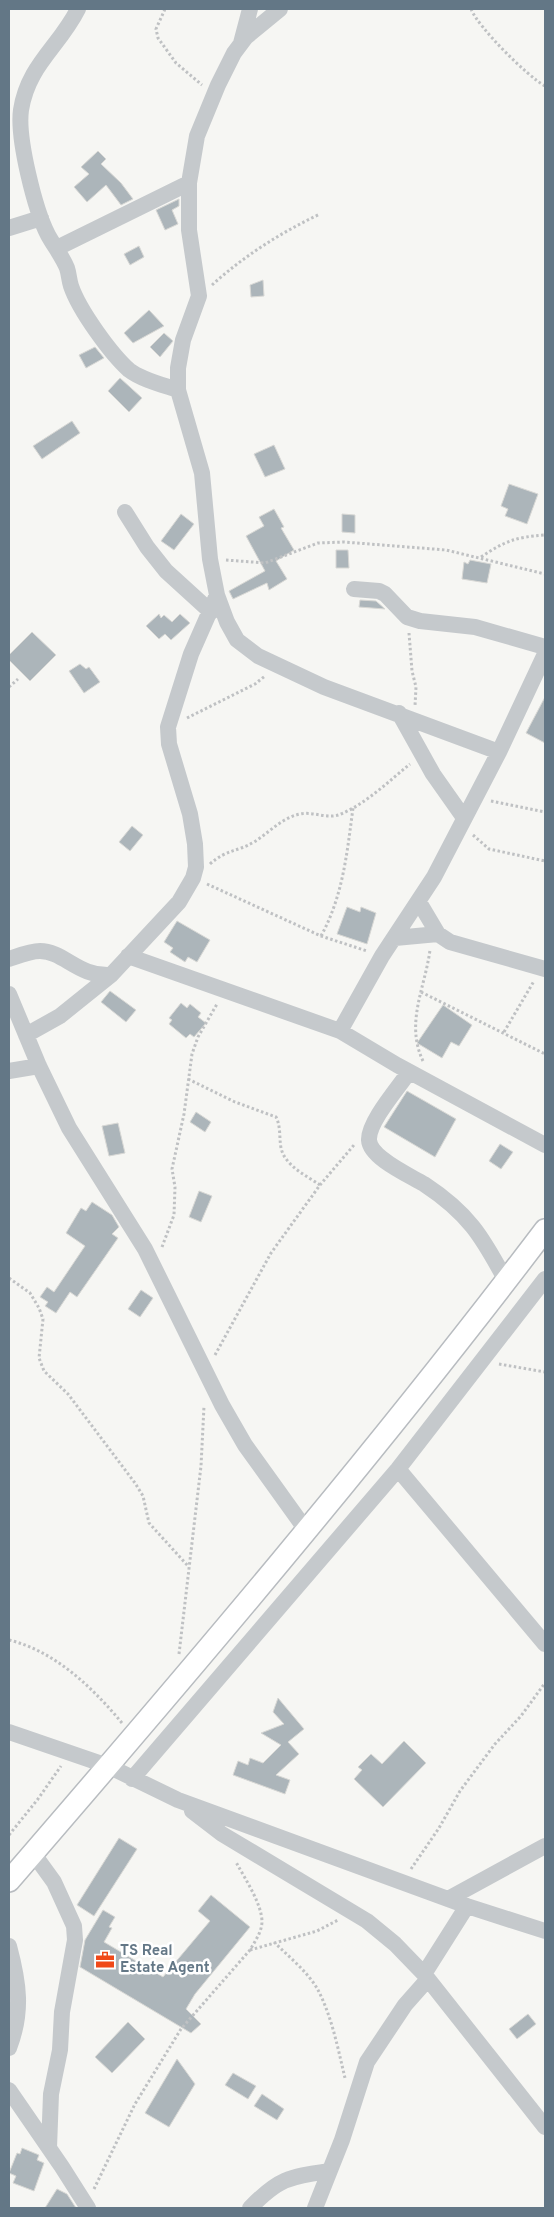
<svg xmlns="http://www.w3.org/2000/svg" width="554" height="2217" viewBox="0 0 554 2217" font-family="Overpass,sans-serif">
	<rect width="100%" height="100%" fill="#f6f6f3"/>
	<path fill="#acb5ba" stroke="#d8d8d5" d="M98,151l8,8 -5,5 20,19 12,16 -12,6 -15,-20 -19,17 -13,-15 15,-13 -8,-7z
		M179,199v7l-7,4 6,14 -13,6 -9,-20z
		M139,246l5,11 -14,8 -6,-11z
		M263,280l1,16 -13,1 -1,-12z
		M149,310l15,16 -31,17 -9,-10z
		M164,333l9,8 -13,16 -10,-10z
		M95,347l9,11 -18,10 -7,-13z
		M120,378l22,20 -13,14 -21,-21z
		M72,421l8,12 -38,26 -9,-13z
		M274,445l11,24 -20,8 -11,-23z
		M509,484l29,10 -11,30 -22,-8 3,-7 -7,-3z
		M274,509l10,18 -3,1 13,22 -18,11 11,18 -18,11 -2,-7 -34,16 -4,-8 36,-20 -19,-35 18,-10 -5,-9z
		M181,514l13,10 -20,26 -13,-9z
		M342,514l13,1v18l-13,-1z
		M336,550h12l1,18h-13z
		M470,560l21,4 -4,19 -25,-4 2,-17 4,2z
		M360,600l16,1 9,8 -26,-2z
		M159,614l2,4 3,-3 8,7 8,-8 10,9 -19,17 -6,-6 -6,5 -13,-13z
		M32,632l24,23 -26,26 -21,-21v-5z
		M80,664l6,5 3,-2 11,15 -16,11 -15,-22z
		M545,697v46l-19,-10z
		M132,826l11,9 -13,16 -11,-9z
		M347,907l13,5 1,-5 15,6 -9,31 -30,-10z
		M177,921l33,19 -13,22 -9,-5 -3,5 -15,-10 3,-4 -9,-6z
		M110,991l26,19 -10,12 -25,-20z
		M181,1003l6,5 3,-4 11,9 -3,4 8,6 -12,14 -4,-3 -4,4 -17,-14 3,-4 -3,-2z
		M443,1005l29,20 -13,21 -8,-4 -9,16 -25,-15z
		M407,1091l49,28 -21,38 -51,-30z
		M196,1112l15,10 -6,10 -15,-10z
		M118,1123l7,30 -16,3 -7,-30z
		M500,1144l13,8 -12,17 -12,-8z
		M199,1191l13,5 -11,26 -12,-5z
		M92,1202l20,13 7,12 -7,7 6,4 -41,59 -7,-5 -14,21 -11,-7 3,-4 -8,-5 7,-10 7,5 31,-46 -19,-13 15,-25 5,3z
		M141,1290l12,8 -13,19 -12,-8z
		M278,1698l26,31 -16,13 11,12 -23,21 14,5 -5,14 -52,-19 5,-14 10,4 2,-7 13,5 18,-18 -20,-12 23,-9 -11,-12z
		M404,1741l22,22 -43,44 -29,-28 8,-9 -4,-3 13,-13 11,10z
		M119,1838l18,11 -43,67 -17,-11z
		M211,1895l39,32 -55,67 -9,15 15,15 -10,9 -111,-66 5,-27 18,-30 12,7 -6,10 3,1 -8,14 59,35 47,-56 -12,-10z
		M528,2014l8,10 -19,15 -8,-10z
		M128,2022l17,17 -33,34 -17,-16z
		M177,2059l18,25 -26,43 -24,-14z
		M233,2073l23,13 -8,13 -23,-14z
		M262,2094l22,15 -7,11 -23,-14z
		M22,2148l17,7 -2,5 7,3 -10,28 -21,-8 3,-7 -7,-3 8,-20 3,1z
		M57,2189l10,5 9,14h-31z"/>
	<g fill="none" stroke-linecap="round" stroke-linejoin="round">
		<g stroke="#b8bcc0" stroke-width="24">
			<path id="major" d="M9,1881c184,-213 366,-427 536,-651"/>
		</g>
		<path stroke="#bfc1c3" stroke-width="3" stroke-dasharray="2.5 2.5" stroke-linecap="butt" d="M165,9l-9,20 2,9 18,25 26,22
			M471,9c7,18 56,67 74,77
			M212,285c32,-29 68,-52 108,-71
			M481,557c24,-16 35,-20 64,-22
			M226,560l39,3 53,-20 26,-1 102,8 99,24
			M409,633l3,38 4,16 -1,19
			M9,687l9,-8
			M187,718l68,-34 10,-8
			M491,801l54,11
			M473,835l16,14 56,12
			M210,864c17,-15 27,-12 44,-22 15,-9 27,-24 46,-28 14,-3 28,6 41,0 26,-11 48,-33 69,-50
			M207,884l114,52 46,15
			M321,936c22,-40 26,-83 32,-128
			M421,992l124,62
			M504,1032l30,-51
			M423,1061c-18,-38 2,-73 7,-111
			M188,1079l47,23 41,15c5,10 3,20 5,31 4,18 26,28 39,37
			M162,1247l12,-32 1,-28 -3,-18 12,-55 8,-60 6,-17 19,-33
			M9,1278l21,15 9,15 4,11 -4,39 5,13 24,23 67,89 8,13 6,27 39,43
			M215,1355l56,-102 49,-68 34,-40
			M499,1364l46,8
			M9,1640c46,11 84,48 113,83
			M179,1654l22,-188 3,-60
			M9,1835l29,-36 23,-33
			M411,1869l28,-41 21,-37 35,-47 26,-28 24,-33
			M274,1942c15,15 34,30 44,48 14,27 20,59 27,88
			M250,1950l67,-19 21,-11
			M94,2189l41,-85 46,-75 69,-79c5,-9 12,-18 12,-29 -1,-19 -17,-42 -26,-59"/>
		<path stroke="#c5c9cc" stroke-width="16" d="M78,9c-19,38 -50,56 -57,101 -4,28 14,100 27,125 6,11 14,21 19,33 2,6 2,12 4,18 8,24 40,68 58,84 13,10 34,15 49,20
			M280,9l-34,28 -12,16 -16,32 -21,51 -8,47v47l10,66 -16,44 -5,28v22l24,83 8,86 7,36 10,27 10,18 21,16 66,31 175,65
			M241,43l9,-34
			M9,228l32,-10
			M57,248l132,-65
			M125,512l22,35 19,24 45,41
			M354,589l25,2 6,3 22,23 13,4 55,6 70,20
			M399,713l34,61 31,44
			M419,902l19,32 12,8 95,27
			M395,938l43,-4
			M128,956l212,75 57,34 148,80
			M9,959c9,-3 21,-8 31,-8 24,0 38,26 71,24
			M9,994l30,72 30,62 76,121 77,156 23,40 61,85
			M340,1031l42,-75 52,-79 65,-125 46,-98
			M26,1035l34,-19 51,-41 68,-73 14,-24 3,-11 -1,-23 -5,-30 -21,-70 -1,-17 23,-73 26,-59
			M9,1071l30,-5
			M409,1072c-10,15 -41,50 -40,68 1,18 40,35 55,44 44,29 58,52 82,97
			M398,1469l147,175
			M9,1732l99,34 70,34 289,106 78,25
			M132,1779l266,-310 147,-190
			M192,1811l30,23 145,87 28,23 29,30 121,153
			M33,1853l21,29 20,44 1,14 -13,72 -2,38 -9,44 -2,54
			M448,1899l97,-53
			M9,1946c10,37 14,66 0,102
			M424,1974l43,-68
			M9,2090l53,77 26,41
			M250,2208c29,-30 39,-31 79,-37
			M315,2208l27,-68 25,-78 38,-57 23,-26"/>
		<use href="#major" stroke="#fff" stroke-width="21"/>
	</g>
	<defs>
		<g id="office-bare" transform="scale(1.5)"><path d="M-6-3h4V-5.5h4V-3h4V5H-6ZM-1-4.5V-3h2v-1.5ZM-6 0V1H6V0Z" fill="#f04919" stroke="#fff" stroke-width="2.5" paint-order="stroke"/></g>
	</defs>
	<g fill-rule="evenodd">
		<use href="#office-bare" x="105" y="1960"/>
	</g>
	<g text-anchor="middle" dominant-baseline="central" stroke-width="5" stroke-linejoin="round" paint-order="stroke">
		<g font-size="15" font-weight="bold" fill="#637786" stroke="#fff" text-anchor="start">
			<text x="120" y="1951">TS Real<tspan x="120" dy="17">Estate Agent</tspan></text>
		</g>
	</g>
	<rect width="554" height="2217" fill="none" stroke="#637786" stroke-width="20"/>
</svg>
